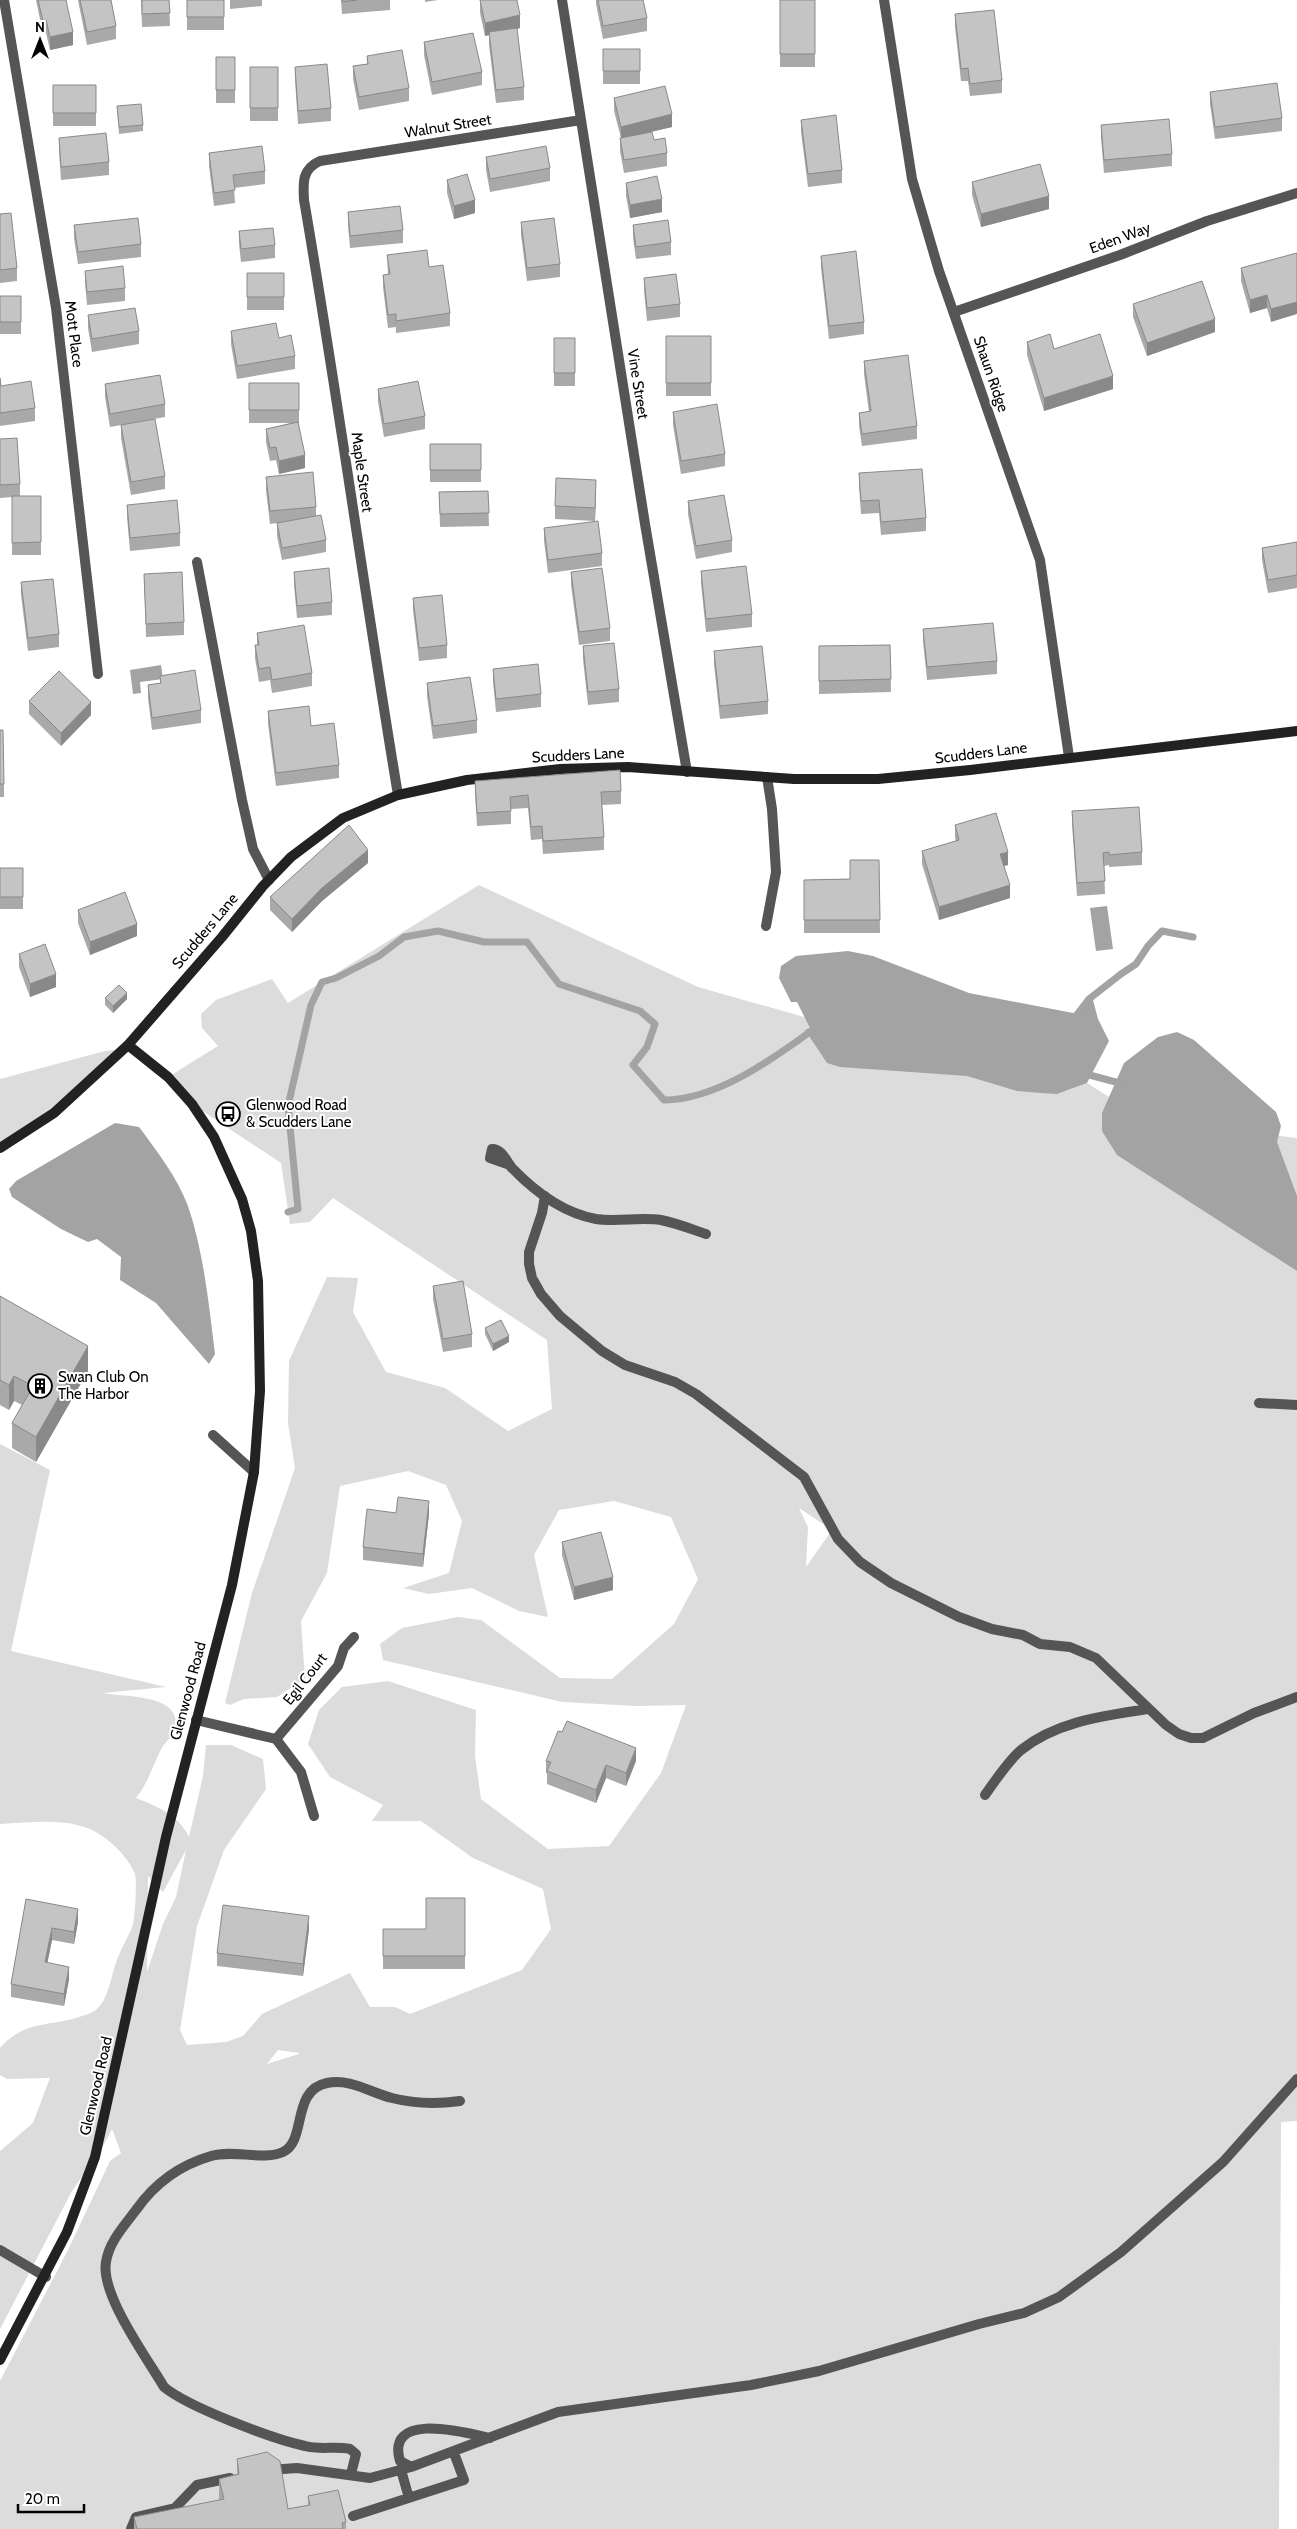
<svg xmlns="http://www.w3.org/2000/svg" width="1297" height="2529" viewBox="0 0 1297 2529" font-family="Cabin,sans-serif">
	<rect width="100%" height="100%" fill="#fff"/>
	<path fill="#dcdcdc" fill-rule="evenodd" d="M479,885l219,102 368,104 21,-8 22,14 -2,5 82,23 108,13v983l-16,1 -2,407h-1279v-148l68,-131 42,-89 11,-8 -9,-24 -11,21 -29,41 -72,138v-178l33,-28 17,-45 -43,1 -7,-4v-27c24,-28 49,-21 79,-31 6,-2 13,-4 17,-7 14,-12 15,-38 23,-55 4,-10 11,-21 14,-31 2,-9 4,-41 2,-50 -7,-18 -30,-40 -48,-46 -27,-10 -60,-5 -87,-4v-380l50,26 -39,181 155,36 -63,6c19,4 84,1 71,37 -2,6 -7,11 -11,16 -10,17 -14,36 -27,52 22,9 43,17 53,39l14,-61 3,-31h25l32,14 3,30 -42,61 -27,76 -17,104 7,15 39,-3 17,-6 19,-22 88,-41 20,34h25l15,7 112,-44 29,-41 -8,-40 -70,-31 -52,-37h-49l11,-16 -53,-28 -22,-33 11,-34 23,-23 46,-6 88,29 -1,46 6,43 67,50 61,-3 52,-73 25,-68 -49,1 -75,-4 -179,-42 -3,-16 22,-16 56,-11 23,3 79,58 52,1 62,-55 24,-45 -27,-62 -57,-16 -55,9 -25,45 14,62 -29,-6 -47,-23 -43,6 -26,-6 46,-15 13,-52 -16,-36 -38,-14 -68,15 -13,87 -26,48 4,58 -28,18 -33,2 -14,6 -5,-2 27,-110 43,-125 -7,-45 1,-62 38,-84 31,1 -5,34 33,60 59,16 63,43 44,-22 -5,-69 -214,-142 -23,24 -20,2 -9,-61 -89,-59 -24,-27 50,-31 -16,-18 -1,-14 15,-14 56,-21 16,24zM799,1508l33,22 -26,37 2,-40zM186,1850l-10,47 -13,27 -16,48 1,-96 15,16zM278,2050l21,3v1l-32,10z
		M125,1049l-71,64 -54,35v-69l105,-28z"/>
	<path fill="#a3a3a3" d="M161,665l2,14 -23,3 1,11 -8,1 -3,-24z
		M1107,906l6,43 -17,2 -6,-43z
		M848,951l25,5 96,37 104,20 8,-3 8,-11 4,1 5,19 11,22 -22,42 -30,11 -16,-1 -24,-2 -50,-15 -127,-9 -13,-4 -22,-33 5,-2 -13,-26h-6l-12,-24 2,-12 15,-10z
		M1177,1032l17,8 82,72 5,14 -4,16 20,54v75l-180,-116 -15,-24v-18l22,-50 34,-26z
		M115,1123l24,4c18,24 38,50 49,79 16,47 21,100 27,148l-6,10 -53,-61 -36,-23 1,-23 -24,-18 -9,3 -27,-13 -49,-32 -3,-8 7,-8z"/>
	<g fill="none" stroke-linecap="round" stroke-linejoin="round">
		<path stroke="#a3a3a3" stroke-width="7" d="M1076,1016l13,-17 32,-25 15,-10 12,-18 14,-15 31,6
			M1082,1073l41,11
			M288,1212l10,-3 -10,-103 23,-101 11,-23 14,-4 43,-22 25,-19 34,-6 46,11h43l32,42 81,27 15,13 -8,23 -14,18 31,35c52,0 109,-41 150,-71"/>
		<path stroke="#555" stroke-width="10" d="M197,562l45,238 11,49 16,31
			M766,926l10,-54 -4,-63 -5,-32
			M510,1165l-20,-7 2,-9c10,0 14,11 19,18 23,24 51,46 85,52 21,3 44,-2 65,1 15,3 30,9 45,14
			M545,1196l-3,17 -13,39v12l3,14 9,16 19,22 42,35 23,14 50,17 21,12 108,83 34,62 22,23 31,21 68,34 33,12 31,6 17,9 30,3 26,11 70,67 13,9 12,4h12l51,-25 43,-16
			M1259,1403l38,2
			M213,1435l41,37
			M985,1795c11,-15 22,-33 36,-45 36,-29 83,-34 127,-41
			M0,2250l46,27
			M490,2438c-23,-5 -105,-28 -90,23l11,6 147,-55 193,-27 68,-14 160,-47 45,-11 35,-16 62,-45 102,-90 74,-83
			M269,2470l28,-2 73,10 41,-11
			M401,2470l8,28
			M351,2474l5,-20 -6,-5c-15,-3 -30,1 -45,-3 -32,-7 -117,-39 -141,-59 -17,-29 -64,-93 -58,-125 3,-20 18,-36 30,-52 19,-27 44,-45 75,-54 23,-7 52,5 72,-4 24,-11 8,-62 44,-69 23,-5 44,10 65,15 23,6 46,6 68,3
			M353,2516l111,-36 -10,-27
			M131,2529l5,-12 39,-9 22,-23 33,-7"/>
		<path stroke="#555" stroke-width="10" d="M4,0l52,308 42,366
			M562,0l83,524 42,248
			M884,0l28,179 27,92 101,289 29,197
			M954,312l166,-57 87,-34 90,-28
			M398,795c-33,-198 -60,-397 -94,-595 -1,-18 -2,-31 16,-39l261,-41
			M196,1720l80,19 25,33 13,44
			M276,1739l62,-73 6,-18 10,-11"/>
		<path stroke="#222" stroke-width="10" d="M0,1148l54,-35 74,-68 94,-108 41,-51 28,-29 52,-39 55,-23 69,-15 93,-11 68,-2 166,12h84l92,-9 327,-39
			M0,2360l67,-128 28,-75 71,-320 66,-252 22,-113 6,-81 -2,-110 -7,-50 -9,-32 -28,-62 -22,-33 -24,-27 -40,-32"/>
	</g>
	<path fill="#a9a9a9" d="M36,0h30l7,45 -23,5 -4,-17 -3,1z
		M78,0h33l5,26v13l-29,6z
		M141,0h28l1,26 -28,1z
		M187,0h37v30h-37z
		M230,0h32v6l-32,3z
		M341,0h49v10l-48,4z
		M425,0h13l-13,2z
		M480,0l40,28 -3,1 7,58v13l-28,3 -7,-58v-10l-4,1 -5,-23z
		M596,0h47l4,18v13l-44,8 -7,-35z
		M780,0h35v67h-35z
		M955,14l47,66v13l-32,3 -2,-15h-7l-6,-54z
		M424,42l58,30v13l-50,10 -8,-40z
		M603,49h37v35h-37z
		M367,56l42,32v13l-50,9 -6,-31v-13l14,-2z
		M216,57h19v46h-19z
		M250,67h28v54h-28z
		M295,67l36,41v13l-33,3 -3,-44z
		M53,85h43v41h-43z
		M1210,92l72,26v13l-67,8 -5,-35z
		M614,98l58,29 -31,7 13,6 13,13v13l-43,7 -4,-22v-13h1l-7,-27z
		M117,106l26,19v6l-24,3z
		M801,120l41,50v13l-34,4 -7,-55z
		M1101,125l71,29v12l-68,7 -3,-35z
		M59,138l50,24v13l-48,5 -2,-29z
		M209,153l56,18v13l-31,4 1,15 -21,3 -5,-40z
		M486,157l64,11v13l-60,11 -4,-22z
		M447,180l28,33 -21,6 -7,-26z
		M972,182l77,27 -68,18 -9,-32z
		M626,183l36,29 -32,6 -4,-22z
		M348,212l55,18v13l-53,5 -2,-23z
		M0,214l17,54v13l-17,2z
		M521,222l39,42v13l-33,4 -6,-46z
		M74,225l67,19v13l-63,7 -4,-26z
		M633,225l38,17v13l-35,4 -3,-21z
		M239,231l36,14v13l-34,4 -2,-18z
		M1297,253l-26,69 -4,-14 -17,5 -9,-32v-13z
		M387,255l42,12 21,46v13l-54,7v-6l-8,1 -5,-41v-12l5,-1z
		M821,256l43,66v12l-35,5 -8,-71z
		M85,271l40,17v13l-38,4 -2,-22z
		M247,273h37v37h-37z
		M644,278l36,26v13l-33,4 -3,-30z
		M0,296h21v38h-21z
		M1133,304l82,28 -68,24 -14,-39z
		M88,315l51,16v13l-47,8 -4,-24z
		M231,331l48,7 16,18v13l-58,10 -6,-35z
		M666,336h45v60h-45z
		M554,338h21v48h-21z
		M1027,342l27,7 59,40 -69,22 -17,-56z
		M864,361l53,65v13l-55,7 -3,-20v-13l10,-1 -5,-38z
		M0,378l1,8 34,22v13l-35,5z
		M249,383h50v40h-1l7,45 -26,6 -3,-14 -6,1 -4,-19v-13l25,-6h-42z
		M105,384l60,20v13l-55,10 -5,-30z
		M378,389l47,27v13l-41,8 -6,-35z
		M673,412l52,42v12l-44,8 -8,-49z
		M121,425l44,51v13l-34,6 -10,-57z
		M0,439l20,45v12h21v59h-29v-58l-12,1z
		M430,444h51v38h-51z
		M859,473l67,45v13l-45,4 -2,-22 -18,1 -2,-28z
		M266,477l50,30v9l10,24v12l-44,8 -5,-24v-13l-7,1 -4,-34z
		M488,491l1,35 -49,1 -1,-35z
		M596,493l-1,28 -40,-2v-13z
		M688,501l44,39v12l-36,7 -8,-45z
		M127,505l53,28v13l-50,5 -3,-34z
		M544,528l58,25v13l-54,7 -4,-32z
		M1297,542v46l-29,5 -6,-33v-12z
		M701,571l51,43v13l-46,5 -5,-49z
		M294,572l38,30v13l-35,3 -3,-33z
		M571,572l39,56v13l-31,4 -8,-60z
		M144,574l40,48v13l-38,2z
		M21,582l38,52v13l-31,4 -7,-56z
		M413,598l34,47v13l-28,3 -6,-51z
		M923,629l74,32v13l-70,6 -4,-39z
		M257,633l55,40v13l-40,7 -2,-13 -11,2 -4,-24v-13h2z
		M890,645l1,47 -72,2v-48z
		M583,646l36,43v13l-31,3 -5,-46z
		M714,651l54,50v13l-48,5 -6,-55z
		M493,669l48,25v13l-45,5 -3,-30z
		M160,676l41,34v13l-49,7 -4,-32v-13l12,-2z
		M427,683l50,37v13l-44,6 -6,-43z
		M29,701l62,14 -30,31 -32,-32z
		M268,711l43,15 28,39v13l-63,8 -8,-62z
		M0,730l4,54v13h-4z
		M475,781l146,10v13l-19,1 2,32v13l-61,4 -1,-15 -11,1 -3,-32 -17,1v15l-34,2 -2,-32z
		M1072,811l70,41v13l-33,2v-2l-5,1 1,28 -28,2 -5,-72z
		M955,825l53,40 -4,1 6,32 -71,22 -17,-56v-13l34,-10 -1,-3z
		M879,860l1,73h-76v-53l46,-1z
		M368,863l-46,38 -30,31 -22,-22v-13z
		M0,868h23v41h-23z
		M78,910l59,26 -47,19 -12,-32z
		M19,954l37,33 -26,10 -11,-30z
		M105,998l22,1 -14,14 -8,-8z
		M433,1286l39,48v13l-29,5 -10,-53z
		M0,1296l88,75 -52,91 -24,-14v-25l10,-18 -8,-4 -5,9 -9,-5z
		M485,1328l24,14 -16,9 -8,-17z
		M396,1513l33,1 -6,53 -60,-7v-13z
		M562,1542l51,48 -39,10 -12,-45z
		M546,1761h90l-10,25 -20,-8 -10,25 -49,-19v-10l-1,-1z
		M465,1898v71h-82v-40h43z
		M26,1899l52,23 -4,22 -22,-4 -5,23 22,16 -5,27 -53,-9v-13z
		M309,1929l-6,47 -86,-10v-13z
		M237,2459l51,50 20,-4v-9l38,26v7h-212v-12l85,-17v-21l18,-5z"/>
	<path fill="#898989" d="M520,15v13l-35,8v-13z
		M73,32v13l-23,5v-13z
		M672,114v13l-51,12v-12z
		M1049,196v13l-68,18v-13z
		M662,199v13l-32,6v-13z
		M475,200v13l-21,6v-13z
		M1267,295v13l-17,5v-13z
		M1297,302v12l-26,8v-13z
		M1215,319v13l-68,24v-13z
		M1113,376v13l-69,22v-13z
		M305,455v13l-26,6v-13z
		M596,480v13l-1,28v-13z
		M91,702v13l-30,31v-13z
		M368,850v13l-46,38 -30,31v-13l30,-31z
		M1008,852v13l-8,2v-13z
		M1010,885v13l-71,22v-13z
		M137,924v12l-47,19v-13z
		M56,974v13l-26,10v-13z
		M127,993v6l-14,14v-7z
		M509,1336v6l-16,9v-7z
		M88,1346v25l-52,91v-25z
		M14,1376v25l-5,9v-25z
		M429,1501v13l-6,53v-13z
		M613,1577v13l-39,10v-13z
		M636,1748v13l-10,25v-13z
		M606,1765v13l-10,25v-13z
		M78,1909v13l-4,22v-12z
		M309,1916v13l-6,47v-12z
		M52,1928v12l-7,35v-13z
		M69,1967v12l-5,27v-12z"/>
	<path fill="#c4c4c4" stroke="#898989" d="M38,0h28l7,32 -23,5 -4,-17 -3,1z
		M80,0h31l5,26 -29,6z
		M142,0h27l1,13 -28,1z
		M187,0h37v17h-37z
		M342,0h15l-15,2z
		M480,0h37l3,15 -35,8z
		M598,0h45l4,18 -44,8z
		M780,0h35v54h-35z
		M994,10l8,70 -32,4 -2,-16 -7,1 -6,-55z
		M517,28l7,59 -28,3 -7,-58z
		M473,33l9,39 -50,10 -8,-40z
		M603,49h37v22h-37z
		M402,50l7,38 -50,9 -6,-31 15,-2 -1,-8z
		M216,57h19v33h-19z
		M327,64l4,44 -33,3 -3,-44z
		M250,67h28v41h-28z
		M1277,83l5,35 -67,9 -5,-35z
		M53,85h43v28h-43z
		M665,86l7,28 -51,13 -7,-29z
		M141,104l2,21 -24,2 -2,-21z
		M836,115l6,55 -34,4 -7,-54z
		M1169,119l3,35 -68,6 -3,-35z
		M652,132l2,8 11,-2 2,15 -43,7 -4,-22z
		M106,133l3,29 -48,5 -2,-29z
		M262,146l3,25 -32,4 2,15 -21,3 -5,-40z
		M546,146l4,22 -60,11 -4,-22z
		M1040,164l9,32 -68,18 -9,-32z
		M467,174l8,26 -21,6 -7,-26z
		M657,176l5,23 -32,6 -4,-22z
		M400,206l3,24 -53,6 -2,-24z
		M11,213l6,55 -17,2v-56z
		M138,218l3,26 -63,8 -4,-27z
		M554,218l6,46 -33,4 -6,-46z
		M668,220l3,22 -35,5 -3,-22z
		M273,228l2,17 -34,4 -2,-18z
		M427,250l2,17 14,-2 7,48 -54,8v-7l-8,1 -5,-40 7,-1 -3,-19z
		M856,251l8,71 -35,4 -8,-70z
		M1297,253v49l-26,7 -4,-14 -17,5 -9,-32z
		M123,266l2,22 -38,4 -2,-21z
		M247,273h37v24h-37z
		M676,274l4,30 -33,4 -3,-30z
		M1202,281l13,38 -68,24 -14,-39z
		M0,296h21v26h-21z
		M135,308l4,23 -47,8 -4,-24z
		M276,323l3,15 12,-3 4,21 -58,10 -6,-35z
		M1050,334l4,15 46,-15 13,42 -69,22 -17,-56z
		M666,336h45v47h-45z
		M554,338h21v35h-21z
		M908,355l9,71 -55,8 -3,-21 12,-2 -7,-50z
		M160,375l5,29 -55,10 -5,-30z
		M0,378l1,8 30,-5 4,27 -35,5z
		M418,381l7,35 -41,8 -6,-35z
		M249,383h50v27h-50z
		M717,404l8,50 -44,7 -8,-49z
		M155,419l10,57 -34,6 -10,-57z
		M298,422l7,33 -26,6 -3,-14 -6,1 -4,-19z
		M17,438l3,46 -20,1v-46z
		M430,444h51v26h-51z
		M922,469l4,49 -45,4 -2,-22 -18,1 -2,-28z
		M313,472l3,35 -46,4 -4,-34z
		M556,478l40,2 -1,28 -40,-2z
		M488,491l1,22 -49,1 -1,-22z
		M724,495l8,45 -36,6 -8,-45z
		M12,496h29v46l-29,1z
		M177,500l3,33 -50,5 -3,-33z
		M321,515l5,25 -44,8 -5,-25z
		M598,521l4,32 -54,7 -4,-32z
		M1297,542v33l-29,5 -6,-32z
		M746,566l6,48 -46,5 -5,-48z
		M329,568l3,34 -35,4 -3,-34z
		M602,568l8,60 -31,4 -8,-60z
		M182,572l2,50 -38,2 -2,-50z
		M53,579l6,55 -31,4 -7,-56z
		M442,595l5,50 -28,3 -6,-50z
		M993,623l4,38 -70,6 -4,-38z
		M304,625l8,48 -40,7 -2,-13 -11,2 -4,-24h4l-2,-12z
		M614,643l5,46 -31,3 -5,-46z
		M890,645l1,34 -72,2v-35z
		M762,646l6,55 -48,5 -6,-55z
		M538,664l3,30 -45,5 -3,-30z
		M195,670l6,40 -49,8 -4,-33 13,-2 -1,-7z
		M59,671l32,31 -30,31 -32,-32z
		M470,677l7,43 -44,6 -6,-43z
		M309,706l2,20 23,-3 5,42 -63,8 -8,-62z
		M0,730h3l1,54h-4z
		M620,770l1,21 -20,1 3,45 -61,4 -1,-15 -11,1 -3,-32 -18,2 1,14 -34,2 -2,-32z
		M1139,807l3,45 -33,3v-3l-6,1 2,28 -28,2 -5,-72z
		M996,813l12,39 -8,2 10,31 -71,22 -17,-56 37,-11 -4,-15z
		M349,825l19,25 -46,38 -30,31 -22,-22z
		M850,860h29l1,60h-76v-40l46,-1z
		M0,868h23v29h-23z
		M125,892l12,32 -47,18 -12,-32z
		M45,944l11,30 -26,10 -11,-30z
		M119,985l8,8 -14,13 -8,-8z
		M463,1281l9,53 -29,5 -10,-53z
		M0,1296l88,50 -52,91 -24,-14 21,-37 -19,-10 -5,9 -9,-5z
		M501,1320l8,16 -16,8 -8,-16z
		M398,1497l31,4 -6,53 -60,-7 4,-38 29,4z
		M601,1532l12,45 -39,10 -12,-45z
		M567,1721l69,27 -10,25 -20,-8 -10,25 -49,-19 4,-9 -5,-1 12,-30 4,1z
		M426,1898h39v58h-82v-27h43z
		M26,1899l52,10 -4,23 -22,-4 -7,34 24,5 -5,27 -53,-10z
		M223,1905l86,11 -6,48 -86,-11z
		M267,2452l13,9 8,48 22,-4 -2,-9 30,-6 8,32 -4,1 1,6h-206l-3,-12 90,-18 -5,-20 20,-5 -2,-15z"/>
	<defs>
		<g id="bus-ring" transform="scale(1.25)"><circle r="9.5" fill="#fff" stroke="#000" stroke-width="1.5"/><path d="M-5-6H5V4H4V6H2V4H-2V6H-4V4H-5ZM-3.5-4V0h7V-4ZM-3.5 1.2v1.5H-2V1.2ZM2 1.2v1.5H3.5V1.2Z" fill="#000"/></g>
		<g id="building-ring" transform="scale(1.25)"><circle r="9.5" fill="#fff" stroke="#000" stroke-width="1.5"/><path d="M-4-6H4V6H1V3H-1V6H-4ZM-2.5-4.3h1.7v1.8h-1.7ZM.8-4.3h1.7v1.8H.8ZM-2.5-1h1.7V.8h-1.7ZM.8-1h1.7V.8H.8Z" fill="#000"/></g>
	</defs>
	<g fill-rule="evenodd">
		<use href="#bus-ring" x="228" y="1114"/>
		<use href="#building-ring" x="40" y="1386"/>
	</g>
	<g text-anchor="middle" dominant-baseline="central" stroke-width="4" stroke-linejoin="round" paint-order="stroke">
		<g font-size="15" fill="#000" stroke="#fff">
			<text transform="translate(448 126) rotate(-9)">Walnut Street</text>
			<text transform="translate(1120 238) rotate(-20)">Eden Way</text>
			<text transform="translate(74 334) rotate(83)">Mott Place</text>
			<text transform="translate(991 374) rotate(71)">Shaun Ridge</text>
			<text transform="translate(638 384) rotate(81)">Vine Street</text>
			<text transform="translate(362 472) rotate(82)">Maple Street</text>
			<text transform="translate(981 753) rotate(-7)">Scudders Lane</text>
			<text transform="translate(578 755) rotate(-3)">Scudders Lane</text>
			<text transform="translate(205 931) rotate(-50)">Scudders Lane</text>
			<text transform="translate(305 1679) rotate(-52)">Egil Court</text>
			<text transform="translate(188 1691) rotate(-75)">Glenwood Road</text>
			<text transform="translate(96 2086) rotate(-77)">Glenwood Road</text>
		</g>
		<g font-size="15" fill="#000" stroke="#fff" text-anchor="start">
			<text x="246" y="1105">Glenwood Road<tspan x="246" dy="17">&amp; Scudders Lane</tspan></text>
			<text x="58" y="1377">Swan Club On<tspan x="58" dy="17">The Harbor</tspan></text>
		</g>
	</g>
	<g transform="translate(40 40)" stroke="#ffffff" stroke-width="4" paint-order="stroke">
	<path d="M0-4L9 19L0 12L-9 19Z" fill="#000000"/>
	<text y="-8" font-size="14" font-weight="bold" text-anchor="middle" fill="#000000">N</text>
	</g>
	<path d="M18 2504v8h66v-8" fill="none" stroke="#000000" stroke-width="2.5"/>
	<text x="25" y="2504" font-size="15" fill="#000000" stroke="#ffffff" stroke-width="4" paint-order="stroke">20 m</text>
</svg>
